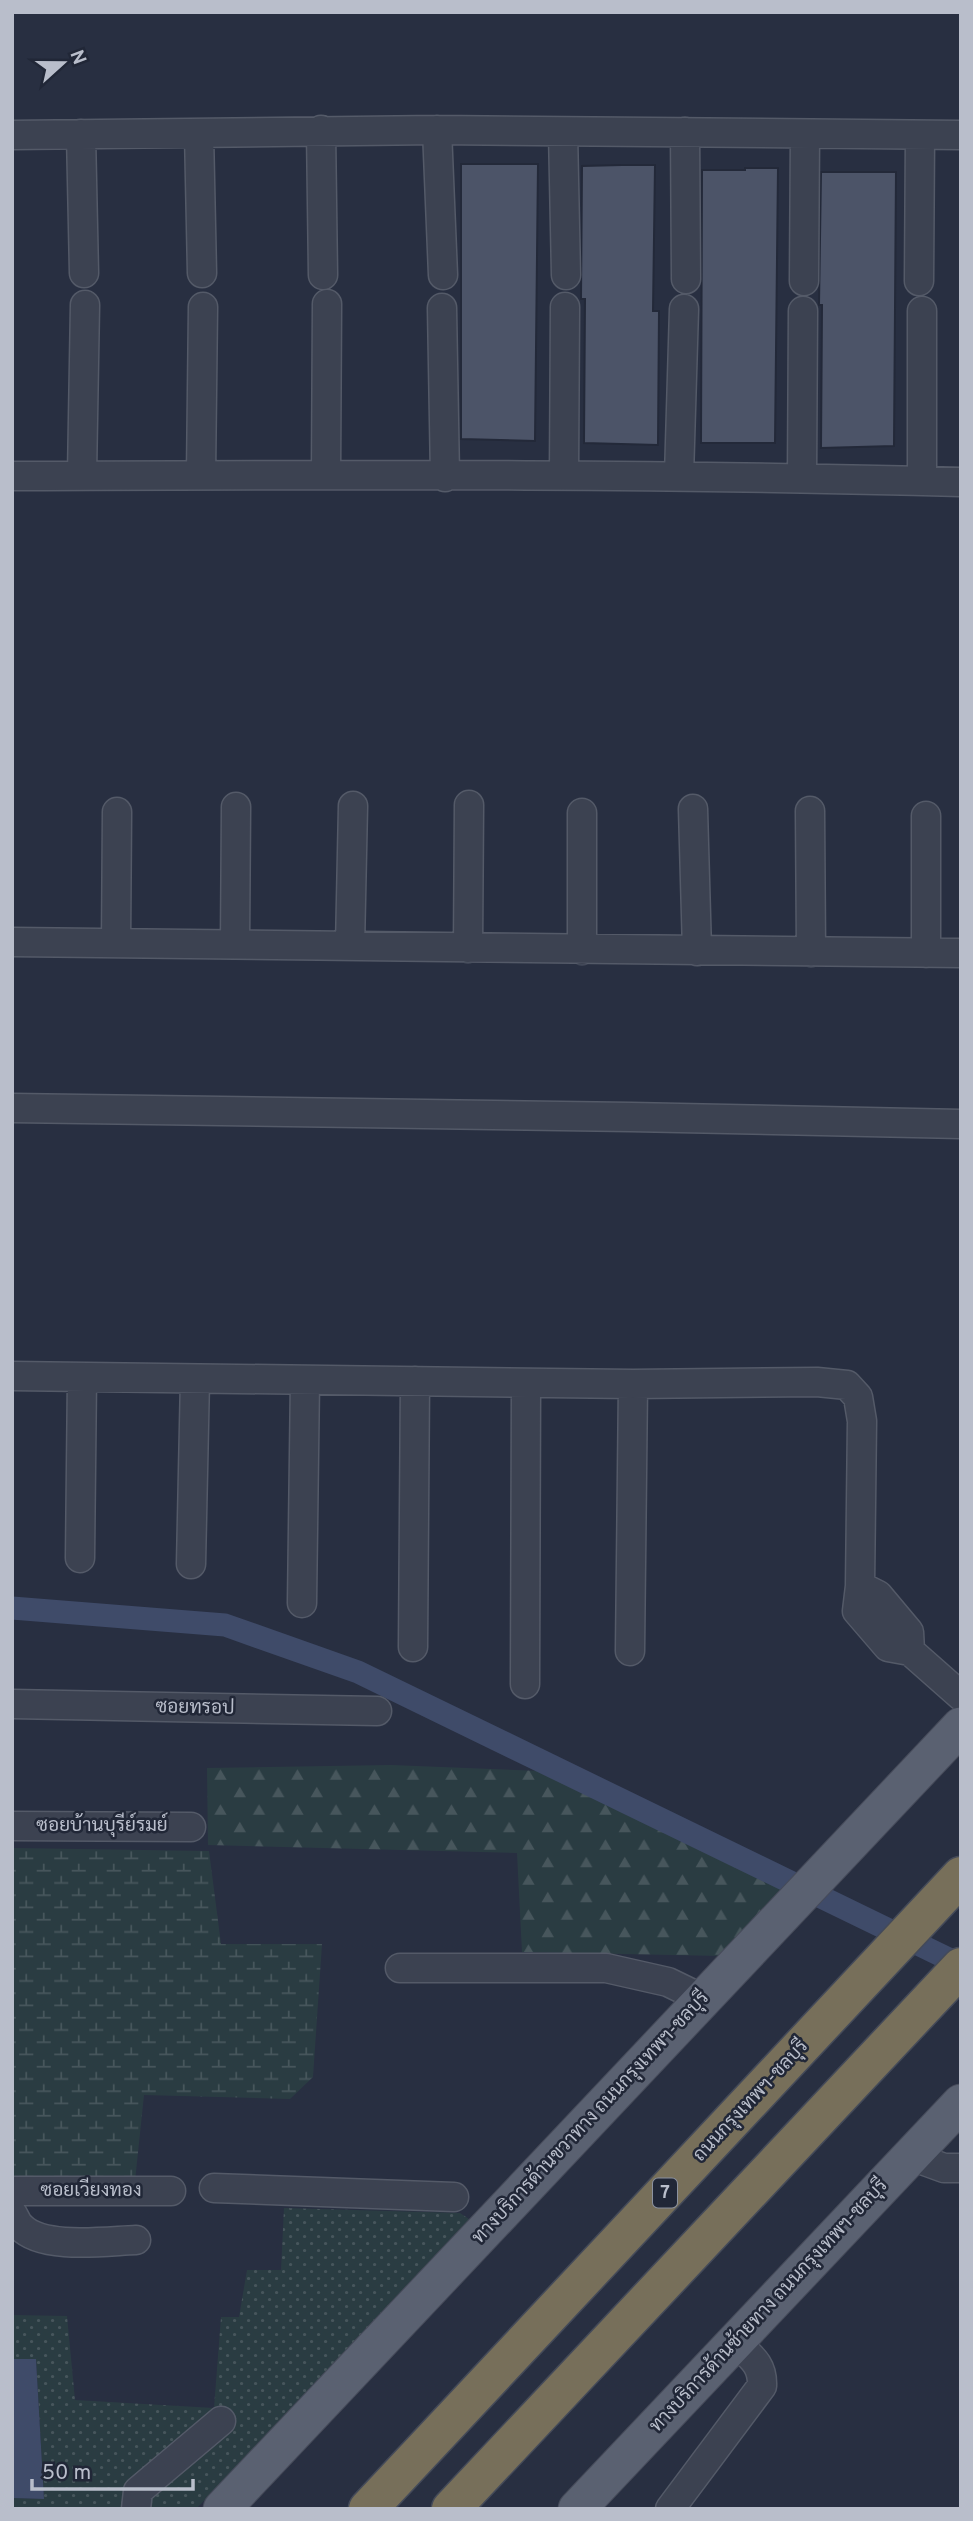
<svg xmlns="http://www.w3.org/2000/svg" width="973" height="2521" viewBox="0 0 973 2521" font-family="Overpass,Sarabun,sans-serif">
	<defs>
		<pattern id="grass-dots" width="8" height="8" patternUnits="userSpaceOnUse" patternTransform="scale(1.75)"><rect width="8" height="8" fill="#2a3c42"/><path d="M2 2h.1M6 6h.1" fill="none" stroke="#47565c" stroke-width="1.8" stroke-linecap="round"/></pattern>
		<pattern id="forest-firs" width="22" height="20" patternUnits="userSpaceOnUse" patternTransform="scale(1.75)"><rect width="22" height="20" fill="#2a3c42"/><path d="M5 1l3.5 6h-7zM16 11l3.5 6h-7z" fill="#47565c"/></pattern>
		<pattern id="wetland-marsh" width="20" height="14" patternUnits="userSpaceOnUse" patternTransform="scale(1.75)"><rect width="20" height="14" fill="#2a3c42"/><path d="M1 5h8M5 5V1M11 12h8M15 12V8" fill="none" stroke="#47565c"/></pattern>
	</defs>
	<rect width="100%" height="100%" fill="#282f41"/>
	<path fill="url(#grass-dots)" d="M284,2208l176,5 15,10 -279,286h-184v-11l32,1 -8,-140h-24v-44l55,1 8,84 139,8 7,-91h18l8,-47h34z"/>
	<path fill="url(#forest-firs)" d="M391,1765l150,6 245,121 -63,64 -201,-4 -5,-99 -309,-8 -1,-77z"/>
	<path fill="url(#wetland-marsh)" d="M12,1848l197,3 12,93h101l-9,133 -23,22 -146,-4 -9,86 -123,2z"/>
	<path fill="#3f4b69" d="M12,2359h24l8,140 -32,-1z"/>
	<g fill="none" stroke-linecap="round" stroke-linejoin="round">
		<path stroke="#3f4b69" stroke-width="23" d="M12,1608l213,17 133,47 603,293"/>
	</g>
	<path fill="#4c5468" stroke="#232939" stroke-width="2" d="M461,164h77l-3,277 -74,-2z
		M622,165h33l-2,146h6l-1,134 -74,-2 1,-144h-4l1,-133z
		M745,168h33l-3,275h-74l1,-273h43z
		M821,172h75l-2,274 -73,2 1,-143h-3z"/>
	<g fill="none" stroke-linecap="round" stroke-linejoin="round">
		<g stroke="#545a68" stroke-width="31">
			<path id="minor" d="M321,130l2,145
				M437,130l6,145
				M563,132l3,143
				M685,132l1,147
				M199,133l3,140
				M81,134l3,139
				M12,135l425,-5 524,5
				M804,281l1,-147
				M919,281l1,-146
				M442,308l3,169
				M922,311v170
				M326,473l1,-169
				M82,475l3,-170
				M201,475l2,-168
				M564,475l1,-168
				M12,476c316,-1 633,-3 949,6
				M679,476l5,-167
				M802,477l1,-166
				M693,809l4,142
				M810,811l1,141
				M582,813v137
				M926,816v137
				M12,942l949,11
				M116,943l1,-131
				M235,944l1,-137
				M350,946l3,-140
				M468,948l1,-143
				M12,1108l619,9 330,7
				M12,1376l621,8 184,-2 30,3 11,12 4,24 -2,165 -3,25 31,36 22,4 51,45
				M80,1558l2,-181
				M191,1564l4,-185
				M860,1586l18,9 31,37 1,19
				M302,1603l3,-223
				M413,1647l2,-266
				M630,1651l3,-267
				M525,1684l1,-301
				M12,1704l365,7
				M12,1826l179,1
				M400,1968h206l62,14 35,17
				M911,2156l33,12h17
				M214,2188l240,9
				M12,2191h159
				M12,2213c3,4 5,11 9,14 22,23 85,14 115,13
				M136,2509l2,-18 83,-70
				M670,2509l92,-123c1,-22 -11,-29 -26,-43"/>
		</g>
		<g stroke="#464b5a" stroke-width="39">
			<path id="major" d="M222,2509l739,-783
				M577,2509l384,-406"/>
		</g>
		<g stroke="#444a59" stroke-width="41">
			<path id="highway" d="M368,2509l593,-633
				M451,2509l510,-542"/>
		</g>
		<use href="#minor" stroke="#3c4251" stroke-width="28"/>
		<use href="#major" stroke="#5a6171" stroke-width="37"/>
		<use href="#highway" stroke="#776f5a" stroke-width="38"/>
	</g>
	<g text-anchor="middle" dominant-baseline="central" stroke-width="5" stroke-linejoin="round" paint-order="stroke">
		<rect fill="#212737" stroke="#8b919f" stroke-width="2" x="653" y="2178.5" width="24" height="29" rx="5"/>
		<g font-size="18" font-weight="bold" fill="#b9becb">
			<text x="665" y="2193">7</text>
		</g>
		<g font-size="19" fill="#b9becb" stroke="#212737">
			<text transform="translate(195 1708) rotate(1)">ซอยทรอป</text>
			<text x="102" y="1826">ซอยบ้านบุรีย์รมย์</text>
			<text transform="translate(751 2101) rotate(-47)">ถนนกรุงเทพฯ-ชลบุรี</text>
			<text transform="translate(591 2118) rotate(-47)">ทางบริการด้านขวาทาง ถนนกรุงเทพฯ-ชลบุรี</text>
			<text x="91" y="2191">ซอยเวียงทอง</text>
			<text transform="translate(769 2306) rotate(-47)">ทางบริการด้านซ้ายทาง ถนนกรุงเทพฯ-ชลบุรี</text>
		</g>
	</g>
	<rect width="973" height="2521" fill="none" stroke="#b9becb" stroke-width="28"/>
	<g transform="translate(63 63) rotate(69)" stroke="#212737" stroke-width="5" paint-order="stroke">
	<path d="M0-5L12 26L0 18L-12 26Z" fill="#b9becb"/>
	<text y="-10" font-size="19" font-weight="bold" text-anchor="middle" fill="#b9becb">N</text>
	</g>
	<path d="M32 2479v10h161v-10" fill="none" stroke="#b9becb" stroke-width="3.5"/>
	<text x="42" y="2479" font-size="21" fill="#b9becb" stroke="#212737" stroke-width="5" paint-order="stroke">50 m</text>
</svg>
